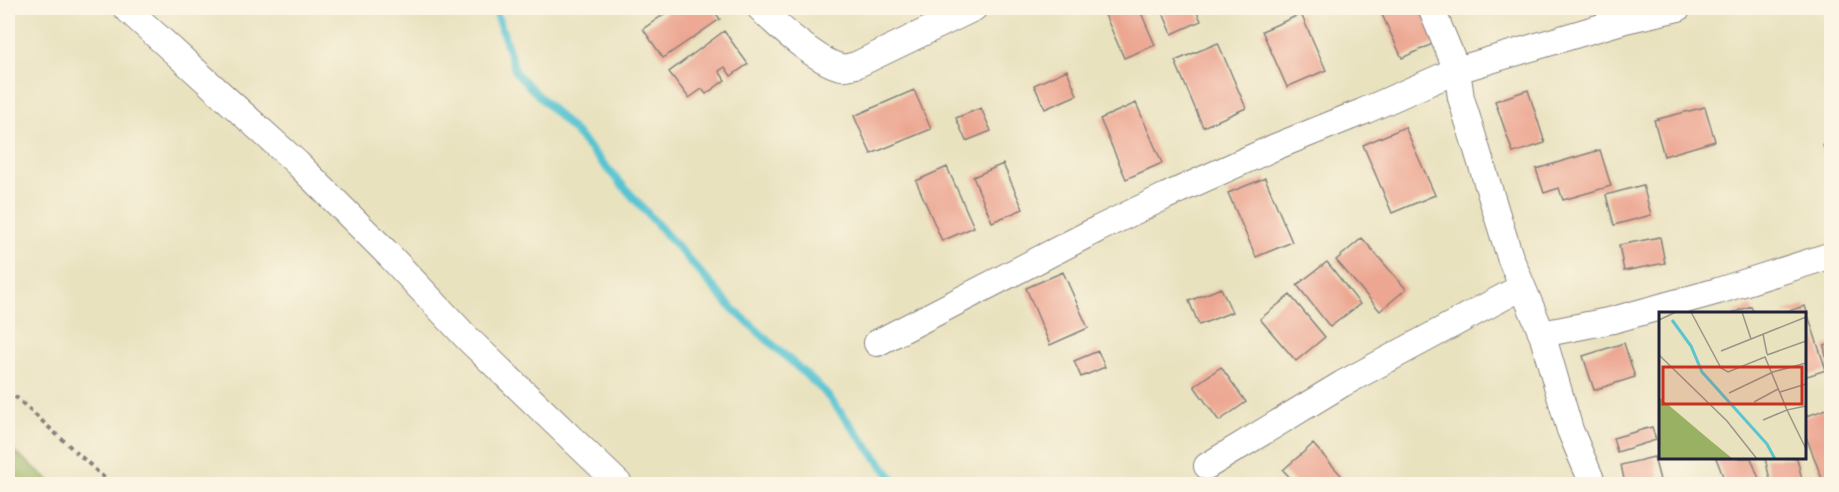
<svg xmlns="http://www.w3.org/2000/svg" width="1839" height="492" viewBox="0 0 1839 492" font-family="'Sorts Mill Goudy',serif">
	<rect width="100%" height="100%" fill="#fcf5e5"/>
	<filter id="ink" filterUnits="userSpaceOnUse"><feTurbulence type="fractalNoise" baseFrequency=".0167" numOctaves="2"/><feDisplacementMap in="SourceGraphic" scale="12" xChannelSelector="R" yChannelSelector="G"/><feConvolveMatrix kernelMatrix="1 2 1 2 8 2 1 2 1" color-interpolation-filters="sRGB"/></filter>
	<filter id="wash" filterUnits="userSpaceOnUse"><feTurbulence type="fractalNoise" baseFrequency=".008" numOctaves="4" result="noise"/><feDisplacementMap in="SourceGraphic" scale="24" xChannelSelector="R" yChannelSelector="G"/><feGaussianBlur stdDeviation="1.35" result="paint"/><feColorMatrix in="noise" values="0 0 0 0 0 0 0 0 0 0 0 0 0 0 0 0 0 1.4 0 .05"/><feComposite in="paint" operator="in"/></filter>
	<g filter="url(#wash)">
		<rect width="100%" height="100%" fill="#e9e2bf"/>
		<path fill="#98b162" stroke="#5d6a4e" stroke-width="1.5" d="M8,446l46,38h-46z"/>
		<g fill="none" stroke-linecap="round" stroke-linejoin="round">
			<path stroke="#59c4d2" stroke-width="8" d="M495,8l21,65 59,59 156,175 92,83 74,94"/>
		</g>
		<g id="blocks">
			<path fill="#eca691" d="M673,8h39l8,11 -57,39 -20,-29z
				M1102,8h37l16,37 -31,13z
				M1161,8h34l6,13 -29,13z
				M1379,8h43l15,34 -35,16z
				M1301,14l25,56 -39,17 -25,-56z
				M724,31l24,33 -17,12 -6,-9 -6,4 6,9 -19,14 -4,-5 -13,9 -20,-26z
				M1218,43l28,65 -43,19 -28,-66z
				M1067,70l10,25 -32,14 -11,-24z
				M914,90l17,39 -60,25 -17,-38z
				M1528,90l17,53 -32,10 -18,-52z
				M1136,103l26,60 -36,16 -26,-60z
				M1705,107l10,34 -51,15 -10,-36z
				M981,108l10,23 -25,10 -10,-23z
				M1405,127l30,68 -43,18 -29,-68z
				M1832,142v28h-1l-8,-25z
				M1600,150l11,36 -48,14 -4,-12 -15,5 -8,-24z
				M1003,164l20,45 -31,13 -19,-45z
				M947,167l27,60 -32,14 -26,-60z
				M1265,178l27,64 -36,15 -28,-64z
				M1643,185l8,30 -37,10 -8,-30z
				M1660,237l5,26 -41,8 -5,-26z
				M1362,238l44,51 -26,22 -44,-51z
				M1327,262l33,42 -30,23 -33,-42z
				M1063,272l25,56 -38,17 -24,-57z
				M1221,288l11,24 -33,13 -10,-24z
				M1290,295l35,42 -29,24 -36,-42z
				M1751,306l3,8h-22v-1z
				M1805,306l21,64 -22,7v-63l-22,-1z
				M1624,343l11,34 -41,13 -11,-34z
				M1832,344v34h-2l-6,-32z
				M1098,351l7,16 -24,10 -7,-16z
				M1221,367l25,35 -27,19 -25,-35z
				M1832,407v77h-8l-20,-53v-14z
				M1652,427l4,13 -39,12 -4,-14z
				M1313,444l36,40h-53l-13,-14z
				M1654,457l7,27h-36l-4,-19z
				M1716,458h35l10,26h-35z
				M1765,458h32l6,26h-32z"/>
		</g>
	</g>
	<g filter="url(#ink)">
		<use href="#blocks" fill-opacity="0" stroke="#86827d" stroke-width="1.5"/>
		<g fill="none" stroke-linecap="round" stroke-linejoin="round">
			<g stroke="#86827d" stroke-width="28">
				<path id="street" d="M126,8l171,155 91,91 80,85 151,145
					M760,8c15,16 60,56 82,59 4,1 10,-1 14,-2l118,-57
					M1431,8l26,62 4,28 49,159 32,77 28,96 23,54
					M1542,334l71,-14 105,-29 114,-36
					M877,343l221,-114 68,-33 109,-49 87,-35 95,-42 168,-50 53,-12
					M1207,466l135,-82 180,-97"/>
			</g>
			<path stroke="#86827d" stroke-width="4" stroke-dasharray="4.5 4.5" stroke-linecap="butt" d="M8,390l103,94"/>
			<use href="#street" stroke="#fff" stroke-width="26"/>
		</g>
	</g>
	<g transform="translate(1659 312)">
		<rect width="147" height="147" fill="#e9e2bf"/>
		<path d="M0,85l52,44 22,18h-74z" fill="#98b162"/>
		<path fill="none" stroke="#59c4d2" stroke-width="3" d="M13,8l19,26 11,26 65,72 8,15"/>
		<path fill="none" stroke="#99958a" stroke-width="1.5" d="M32,0l30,56 7,4 37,-15 22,53 19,-4M83,0l9,27M0,8l17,-8M104,22l4,20M62,39l85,-34M0,43l68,66 30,38M108,43l39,-14M121,80l26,-8M70,81l44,-21 33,-9M95,90l24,-13M104,108l24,-10 19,39"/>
		<path fill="#c8321e" fill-opacity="0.15" stroke="#c8321e" stroke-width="3" d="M4,55h139v37h-139z"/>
		<rect width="147" height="147" fill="none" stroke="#22223b" stroke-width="3"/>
	</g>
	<rect width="1839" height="492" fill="none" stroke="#fcf5e5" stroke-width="30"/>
</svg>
